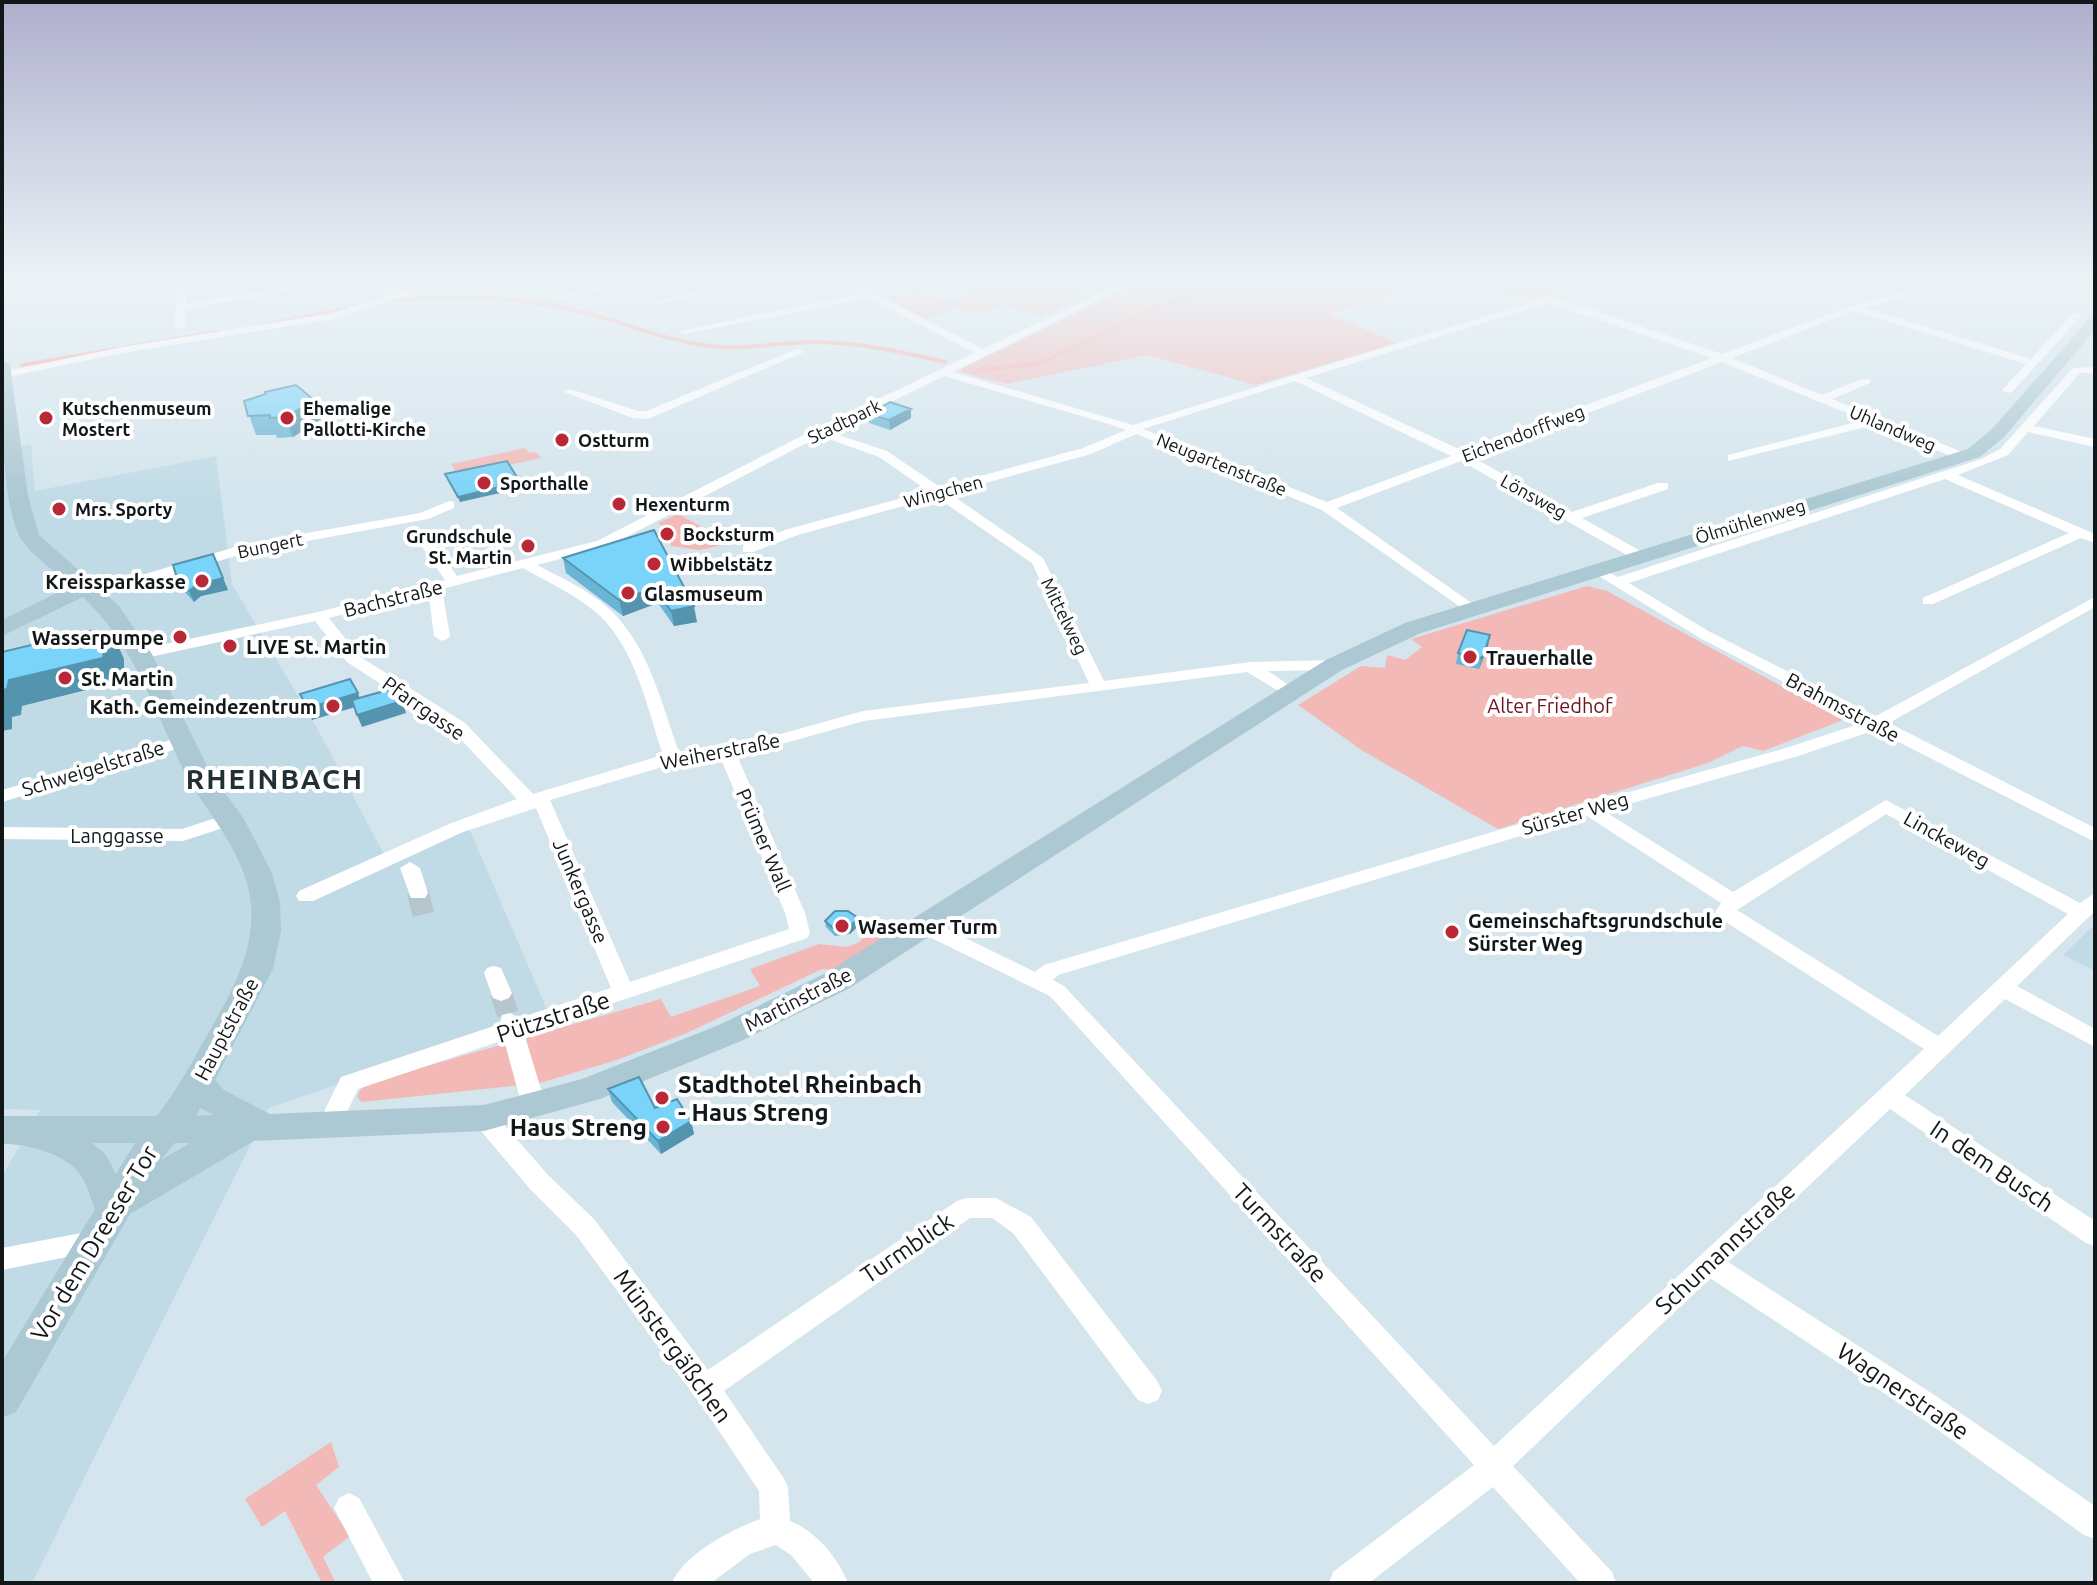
<svg xmlns="http://www.w3.org/2000/svg" width="2097" height="1585" viewBox="0 0 2097 1585" font-family="Ubuntu,sans-serif">
	<rect width="100%" height="100%" fill="#d4e5ed"/>
	<path fill="#c1dbe6" d="M913,279h208l-79,38 -42,-12 -21,9 -25,-6 -27,12 -51,-26z
		M31,444l4,47 181,-35 16,128 85,144 70,132 81,-34 80,186 -279,96 -237,475h-30v-407l38,-66 -38,-1v-378l10,-14 9,-2 1,-9 82,-19 10,-4 2,-6 8,-3v-15l-122,15v-225z
		M2095,924v47l-32,-16z"/>
	<path fill="#f3b9b7" d="M1147,279h436l14,5 -53,12 -132,-7 -83,25 68,29 -141,42 -109,-30 -141,29 -45,-12v-3z
		M1012,280l73,15 -43,20 -42,-11 -21,10 -25,-7 -27,12 -37,-19 5,-5 24,-2 33,9 20,-10 17,-1 10,-8z
		M525,448l4,5 7,-1 5,6 -83,18 -7,-12z
		M678,514l54,29 -33,7 -28,-4 -1,-14 -12,-9z
		M1587,586l20,5 236,129 -80,31 -20,-5 -35,17 -210,66 -135,-78 -65,-46 63,-39 24,2 2,-13 18,5 17,-13 -11,-8z
		M871,925l10,13 -4,7 -41,25 -14,-1 -135,64 -70,27 -77,23 -178,19 -5,-5 3,-7 8,-7 293,-84 10,18 89,-31 -10,-17 69,-25 27,3 14,-5z
		M331,1442l8,25 -23,18 34,51 -27,21 13,26h-14l-37,-72 -23,16 -17,-28z"/>
	<path fill="#fba7a5" d="M1445,279h44l27,6 33,-6 33,1 -8,8c-45,8 -86,6 -129,-9z"/>
	<g fill="none" stroke-linecap="round" stroke-linejoin="round">
		<path stroke="#fba7a5" stroke-width="4" d="M394,301c65,-8 129,-4 193,12 41,11 81,28 123,33 35,5 68,-4 103,-4 45,0 89,10 132,20
			M268,324l79,-15
			M22,365l196,-33
			M978,370l60,-6 111,-53 45,-16 78,-16"/>
		<path stroke="#b7c6cd" stroke-width="22" stroke-dasharray="22 11" stroke-linecap="butt" d="M418,893l6,24
			M501,993l9,28"/>
		<path fill="#fff" fill-rule="evenodd" d="M41,279h24l-63,12v-6z
			M176,279h10v24l152,-24h23l-176,30v17l-5,3 -5,-3z
			M361,279c17,0 29,13 42,12 28,-1 54,-12 82,-12l-85,19 -66,21 -212,34 -120,25v-6l120,-25 210,-34 57,-18z
			M637,279h21l-100,20 -5,-3z
			M760,279h20l-122,25 -5,-3z
			M834,279h12l137,70 146,-70h13l-189,93 180,53 415,-128 20,4 154,53 128,-48 99,-27h16l-100,29 166,51 43,-47 9,2 -71,78 -4,1 -6,-3 24,-26 -172,-53 -122,47 90,37 40,-16h8v4l-38,16 135,55 2,3 -6,4 -89,-36 -146,36v-6l136,-35 -142,-58 -250,95 100,55 86,-29h10v6l-86,29 62,35v6h-10l-173,-98 -124,47 140,99v6l-5,2 -150,-105 -186,-76 -45,20 -142,39 94,65 61,123 146,-19 84,-2 8,5 -8,5 -66,1 28,19 2,3 -2,3 -6,2 -43,-26 -383,49 -107,30 -21,2 69,160 5,20 -3,5 -283,95 22,73 -4,6 -8,3 -8,-3 -4,-6 -18,-66 -146,49 -21,44 -8,2 -8,-2 -4,-7 24,-49 159,-53 2,-9 8,-2 9,5 92,-30 -75,-180 -73,24 -150,69h-14l-3,-5 3,-5 150,-67 68,-25 -64,-68 -106,-69 -32,-41 -174,38 -8,-5 8,-5 177,-37 127,-32 -25,-36 7,-4 5,1 25,35 140,-35 218,-112 160,-76 -107,-55 -184,36 -5,-3 181,-37zM1548,303l164,55 -249,93 -157,-73zM944,376l168,49 14,5 -43,18 -143,39 -53,-36 -57,-19zM1295,381l156,75 -124,46 -184,-73zM820,436l59,21 49,34 -140,38 -45,17v6h10l45,-17 138,-38 96,66 57,120 -226,28 -107,30 -31,2 -46,9c-18,-50 -31,-109 -72,-145 -20,-18 -46,-29 -70,-42l70,-18zM523,568c25,14 53,27 75,46 38,35 49,94 65,141l-130,39 -68,-71 -106,-67 -30,-38 95,-24 5,3 5,39 8,5 5,-2 3,-3 -7,-41 -5,-5zM719,754l66,159 4,16 -159,53 -80,-182 126,-37z
			M797,349l9,2 -158,68 -15,-1 -69,-26 6,-3 68,22h8z
			M2095,367v6h-15l-46,53 61,13v8l-67,-15 -20,23 -50,20 137,59v9l-14,-5 -148,66h-10v-6l146,-65 -124,-54 -316,104 81,49 166,84 219,-119v10l-206,116 206,105v14l-220,-112 -77,26 -194,55 129,81 153,-92 194,103 15,-10v18l-78,75 78,43v18l-90,-48 -100,96 190,126v25l-9,-3 -196,-134 -162,153 208,134 159,110v33l-11,-4 -168,-121 -206,-136 -197,188 99,106 4,11h-36l-87,-96 -124,96h-40l4,-11 141,-107 -424,-469 -131,-64 -3,-5 3,-5h14l102,50 9,-7 539,-160 203,-57 76,-25 -162,-85 -111,-68 7,-4 22,11 363,-118 19,-10 73,-81zM1886,814l182,100 -130,122 -201,-126zM1587,816l134,87 -6,9 3,5 206,132 -430,397 -430,-460 -11,-6 5,-5z
			M449,501l5,1v6l-26,11 -176,32 -153,46 -5,1 -7,-4 2,-3 156,-47 175,-31z
			M184,736l6,1 3,4 -3,4 -188,57v-12z
			M231,813l9,6 -2,4 -55,18 -181,-2v-12l180,2z
			M410,862l10,6 8,25 -3,5h-14l-11,-30z
			M494,966l7,2 11,25 -3,5 -8,3 -8,-3 -9,-25 3,-5z
			M484,1109l8,2 56,64 46,44 114,151 249,-169 9,-3h30l35,19 127,165 4,9 -4,9 -10,4 -10,-4 -125,-167 -21,-15h-22l-246,173 59,86 5,10 2,34c26,10 48,37 58,62h-34l-23,-28 -15,-10 -26,9 -39,29h-39c11,-28 60,-54 88,-64l-1,-28 -56,-84 -127,-172 -46,-46 -54,-64 -4,-7 4,-7z
			M92,1231l9,3 4,8 -4,8 -99,20v-22z
			M349,1493l10,5 46,85h-32l-39,-75 5,-10z"/>
		<path fill="#acc8d2" fill-rule="evenodd" d="M2095,316v14l-91,107 -24,20 -559,176 -79,37 -494,319 -107,52 -141,58 -116,32 -230,10 -124,73 -114,198 -14,6v-56l93,-153c-5,-12 -8,-26 -16,-36 -15,-20 -55,-30 -77,-29v-28h155c19,-24 33,-51 48,-77 30,-52 61,-105 39,-165 -15,-42 -46,-72 -64,-111 -27,-58 -49,-121 -97,-166l-81,39v-16l69,-34c-15,-14 -38,-29 -50,-47 -21,-36 -19,-136 -19,-179l8,5 18,131 11,39 80,71 33,48 59,120 33,45 28,54 8,29 1,29 -8,38 -58,111 9,10 46,24 214,-9 98,-26 137,-54 107,-52 500,-313 79,-37 563,-174 24,-20 98,-111zM200,1108l14,7 -18,1zM92,1143h43l-19,31 -10,-19zM175,1143h15l-29,17z"/>
	</g>
	<path fill="#69b5d5" d="M244,401l77,18 -28,18 -16,1 -1,-3h-20z
		M911,409v9l-21,12 -21,-7 -1,-9z
		M654,530l43,92 -23,4 -16,-23 -35,13 -57,-43 -3,-15z
		M213,554l15,36 -27,6 -7,6 -12,-13 -5,-11z
		M1490,635l-2,11 -9,23 -23,-5 2,-11z
		M858,918l1,7 -9,9 -15,2 -9,-9 -1,-6z
		M608,1089l83,32 3,13 -33,20 -49,-52z"/>
	<path fill="#5594ae" d="M314,400l7,19 -28,18 -7,-20z
		M911,409v9l-21,12 -1,-10z
		M520,482l2,6 -62,14 -2,-5z
		M223,578l5,12 -27,6 -7,6 -5,-11 8,-6z
		M655,588l3,15 -35,13 -4,-16z
		M694,606l3,16 -23,4 -3,-15z
		M90,631l12,25 2,-25 8,18 1,-15 11,25v15l-8,3 -1,6 -93,23 -1,9 -9,2v12l-10,2v-41l7,-10z
		M1490,635l-2,11 -9,23 3,-11z
		M358,693l4,12 -50,15 -4,-12z
		M402,701l4,12 -44,14 -5,-12z
		M858,918l1,7 -9,9 -1,-6z
		M691,1121l3,13 -33,20 -3,-13z"/>
	<path fill="#7ad3f8" stroke="#5594ae" stroke-width="2" d="M296,385l18,15 -28,17 -16,1v-3l-22,1 -4,-15 22,-7 -1,-2z
		M890,402l21,7 -22,11 -21,-6z
		M507,461l13,21 -62,15 -13,-23z
		M654,530l40,76 -23,5 -16,-23 -36,12 -56,-42z
		M213,554l10,24 -26,7 -8,6 -12,-13 -4,-13z
		M1467,630l23,5 -8,23 -24,-5z
		M90,631v3l14,-3v4l9,-1 -1,15 -8,3 -1,6 -94,22 -2,9 -5,1v-38z
		M350,679l8,14 -50,15 -8,-14z
		M395,688l7,13 -45,14 -5,-15z
		M835,911h13l10,7 -9,10 -15,1 -9,-8z
		M639,1077l16,31 22,-9 14,22 -33,20 -50,-52z"/>
	<linearGradient id="sky" x2="0" y2="1"><stop stop-color="#afafcd"/><stop offset="0.56" stop-color="#ecf3f7"/><stop offset="1" stop-color="#ecf3f7" stop-opacity="0"/></linearGradient>
	<rect width="2097" height="501" fill="url(#sky)"/>
	<g fill="#b92837" stroke="#fff" stroke-width="3">
		<circle cx="46" cy="418" r="8"/>
		<circle cx="287" cy="418" r="8"/>
		<circle cx="562" cy="440" r="8"/>
		<circle cx="484" cy="483" r="8"/>
		<circle cx="619" cy="504" r="8"/>
		<circle cx="59" cy="509" r="8"/>
		<circle cx="667" cy="534" r="8"/>
		<circle cx="528" cy="546" r="8"/>
		<circle cx="654" cy="564" r="8"/>
		<circle cx="202" cy="581" r="8"/>
		<circle cx="628" cy="593" r="8"/>
		<circle cx="180" cy="637" r="8"/>
		<circle cx="230" cy="646" r="8"/>
		<circle cx="1470" cy="657" r="8"/>
		<circle cx="65" cy="678" r="8"/>
		<circle cx="333" cy="706" r="8"/>
		<circle cx="842" cy="926" r="8"/>
		<circle cx="1452" cy="932" r="8"/>
		<circle cx="662" cy="1098" r="8"/>
		<circle cx="663" cy="1127" r="8"/>
	</g>
	<g text-anchor="middle" dominant-baseline="central" stroke-width="8" stroke-linejoin="round" paint-order="stroke">
		<g font-size="18" font-weight="bold" fill="#12181a" stroke="#fff" text-anchor="start">
			<text x="62" y="408">Kutschenmuseum<tspan x="62" dy="21">Mostert</tspan></text>
			<text x="303" y="408">Ehemalige<tspan x="303" dy="21">Pallotti-Kirche</tspan></text>
			<text x="578" y="440">Ostturm</text>
			<text x="500" y="483">Sporthalle</text>
			<text x="635" y="504">Hexenturm</text>
			<text x="75" y="509">Mrs. Sporty</text>
			<text x="683" y="534">Bocksturm</text>
			<text x="512" y="536" text-anchor="end">Grundschule<tspan x="512" dy="21">St. Martin</tspan></text>
			<text x="670" y="564">Wibbelstätz</text>
		</g>
		<g font-size="18" fill="#12181a" stroke="#fff">
			<text transform="translate(844 421) rotate(-26)">Stadtpark</text>
			<text transform="translate(1893 428) rotate(23)">Uhlandweg</text>
			<text transform="translate(1523 433) rotate(-21)">Eichendorffweg</text>
			<text transform="translate(1222 464) rotate(22)">Neugartenstraße</text>
			<text transform="translate(943 491) rotate(-15)">Wingchen</text>
			<text transform="translate(1534 496) rotate(29)">Lönsweg</text>
			<text transform="translate(1750 521) rotate(-17)">Ölmühlenweg</text>
			<text transform="translate(270 545) rotate(-12)">Bungert</text>
			<text transform="translate(1065 616) rotate(64)">Mittelweg</text>
		</g>
		<g font-size="20" font-weight="bold" fill="#12181a" stroke="#fff" text-anchor="start">
			<text x="186" y="581" text-anchor="end">Kreissparkasse</text>
			<text x="644" y="593">Glasmuseum</text>
			<text x="164" y="637" text-anchor="end">Wasserpumpe</text>
			<text x="246" y="646">LIVE St. Martin</text>
			<text x="1486" y="657">Trauerhalle</text>
			<text x="81" y="678">St. Martin</text>
			<text x="317" y="706" text-anchor="end">Kath. Gemeindezentrum</text>
			<text x="1468" y="920">Gemeinschaftsgrundschule<tspan x="1468" dy="23">Sürster Weg</tspan></text>
			<text x="858" y="926">Wasemer Turm</text>
		</g>
		<g font-size="20" fill="#12181a" stroke="#fff">
			<text transform="translate(393 598) rotate(-14)">Bachstraße</text>
			<text transform="translate(1843 707) rotate(28)">Brahmsstraße</text>
			<text transform="translate(424 708) rotate(35)">Pfarrgasse</text>
			<text transform="translate(720 751) rotate(-11)">Weiherstraße</text>
			<text transform="translate(93 768) rotate(-17)">Schweigelstraße</text>
			<text transform="translate(1575 813) rotate(-16)">Sürster Weg</text>
			<text x="117" y="835">Langgasse</text>
			<text transform="translate(1947 839) rotate(29)">Linckeweg</text>
			<text transform="translate(764 840) rotate(67)">Prümer Wall</text>
			<text transform="translate(581 891) rotate(67)">Junkergasse</text>
			<text transform="translate(798 999) rotate(-27)">Martinstraße</text>
			<text transform="translate(226 1029) rotate(-62)">Hauptstraße</text>
		</g>
		<g font-size="20" fill="#6e141d" stroke="#fff">
			<text x="1550" y="705">Alter Friedhof</text>
		</g>
		<g font-size="24" fill="#12181a" stroke="#fff">
			<text transform="translate(553 1017) rotate(-18)">Pützstraße</text>
			<text transform="translate(1992 1166) rotate(34)">In dem Busch</text>
			<text transform="translate(1280 1233) rotate(47)">Turmstraße</text>
			<text transform="translate(94 1243) rotate(-59)">Vor dem Dreeser Tor</text>
			<text transform="translate(907 1248) rotate(-34)">Turmblick</text>
			<text transform="translate(1725 1248) rotate(-43)">Schumannstraße</text>
			<text transform="translate(673 1346) rotate(54)">Münstergäßchen</text>
			<text transform="translate(1903 1391) rotate(34)">Wagnerstraße</text>
		</g>
		<g font-size="24" font-weight="bold" fill="#12181a" stroke="#fff" text-anchor="start">
			<text x="678" y="1084">Stadthotel Rheinbach<tspan x="678" dy="28">- Haus Streng</tspan></text>
			<text x="647" y="1127" text-anchor="end">Haus Streng</text>
		</g>
		<g font-size="28" font-weight="bold" letter-spacing="2" fill="#223036" stroke="#fff">
			<text x="275" y="778">RHEINBACH</text>
		</g>
	</g>
	<rect width="2097" height="1585" fill="none" stroke="#12181a" stroke-width="8"/>
</svg>
